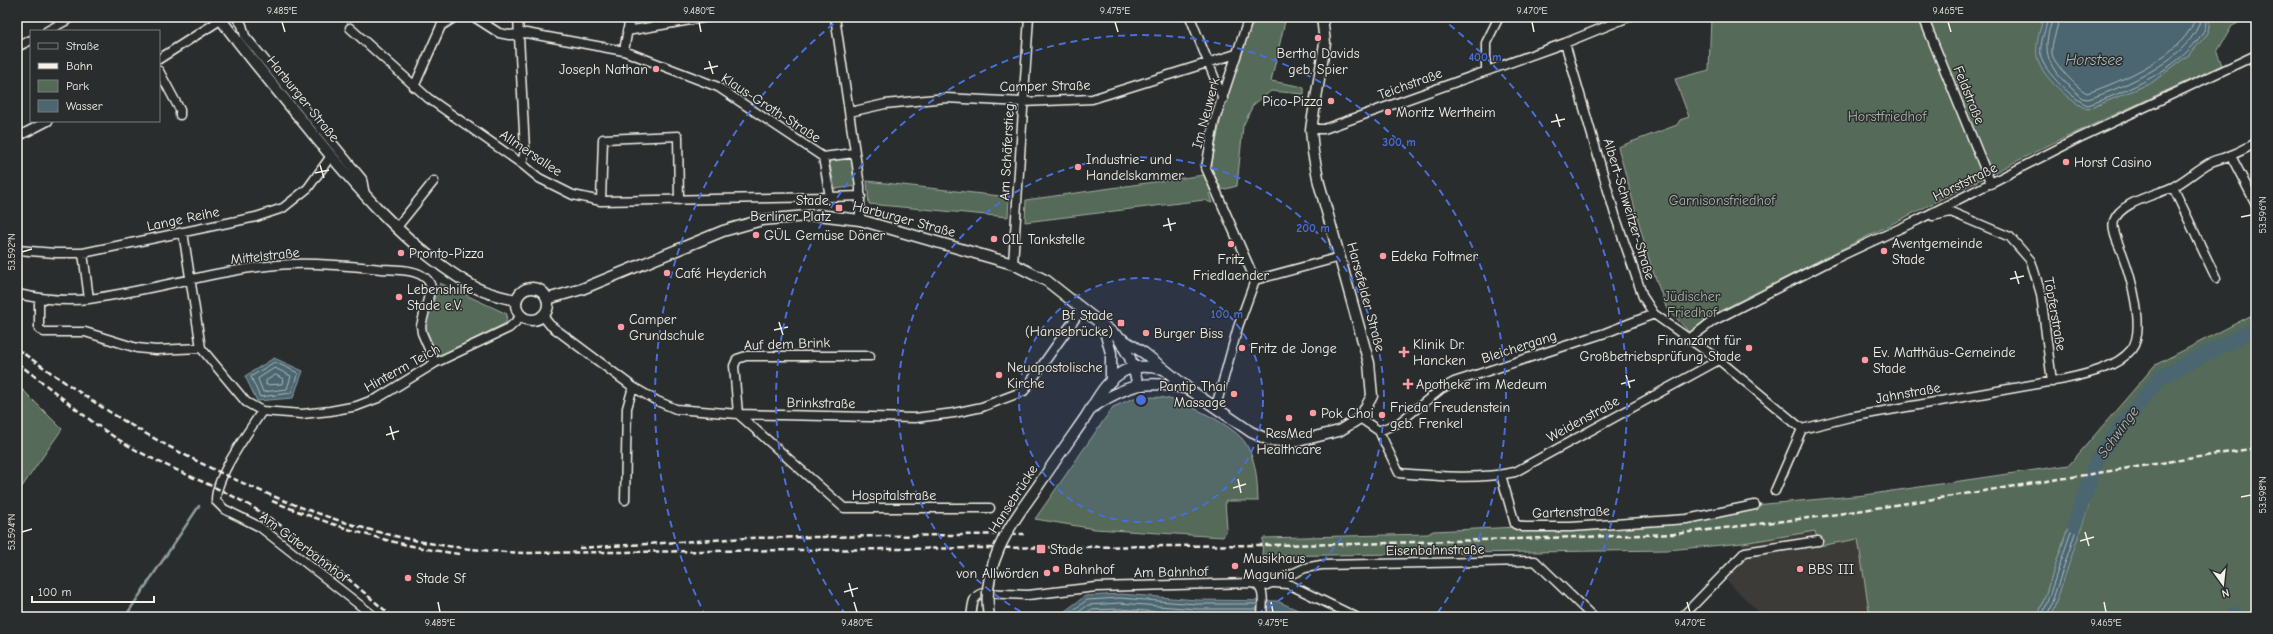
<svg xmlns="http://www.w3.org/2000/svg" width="2273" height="634" viewBox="0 0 2273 634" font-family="'Comic Neue',sans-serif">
	<rect width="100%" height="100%" fill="#2a2d2e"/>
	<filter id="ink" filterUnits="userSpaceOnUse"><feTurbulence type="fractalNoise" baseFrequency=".025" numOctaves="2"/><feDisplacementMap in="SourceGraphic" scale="8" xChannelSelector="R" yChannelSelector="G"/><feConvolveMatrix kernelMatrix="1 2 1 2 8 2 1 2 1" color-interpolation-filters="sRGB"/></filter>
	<g filter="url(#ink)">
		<path fill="#3c3b37" d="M1815,531l4,15 39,-7 12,78h-106l-38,-37 21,-21 -4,-16z"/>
		<path fill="#546b58" stroke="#a4aea0" d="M1253,17h33l-15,64 33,6v7l-33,-3 -18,14 -10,21 -6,60 -15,4 -11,-22 13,-67z
			M1711,17h333c-18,55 5,60 44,92l63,-26 39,-29 18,-21 2,-16h41l-19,9 -15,26 5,13 -171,79 -217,109 -124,63 -20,17 -24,-26 -16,-44 -32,-116 59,-22 3,-5 9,-3 -14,-38 34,-9z
			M851,157l6,29 -22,3 -6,-29z
			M1204,175l8,18 -3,1 3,9 -8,-3 -179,22 1,-22z
			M867,181l142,16 -1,20 -139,-13z
			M440,283l67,31 -1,9 -68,34 -14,-31z
			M2256,313v304h-205l37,-112 -7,1 -5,-2 -38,113h-168l-12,-78 -39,7 -4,-15 -72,12 -75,7 -406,6 1,-18 165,-4 5,-3 254,-12 68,-14 110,-10 204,-30 86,-100z
			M17,384l45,45 -45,65z
			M1134,398c10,0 22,-2 31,0 20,4 71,28 81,46 11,19 11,36 12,57h-33l2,28 -4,8 -128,-8 -60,-10 78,-112z"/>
		<path fill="#4b6670" stroke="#8f9ea0" d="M2044,17h166l-2,16 -18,21 -39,29 -63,26c-15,-4 -49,-35 -51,-52 -2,-13 3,-28 7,-40z
			M274,358l29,13 -10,27 -36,3 -12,-25z
			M2076,504l5,2 8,-1 -38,112h-13z
			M1121,594l76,6 80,1 37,16h-257l28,-21z"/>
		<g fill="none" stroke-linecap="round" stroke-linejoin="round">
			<path stroke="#b0b9b8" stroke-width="1" d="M2048,17c-2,13 -9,26 -7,40 3,14 33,44 47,48 38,-13 94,-37 115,-73 3,-4 3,-10 3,-15
				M2053,17c-1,6 -4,12 -5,18 -6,31 14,44 34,63l6,1c35,-11 106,-42 113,-82
				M2059,17c-1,12 -8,24 -7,37 2,10 26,35 35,39 32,-10 102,-41 108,-76
				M275,362l23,11 -7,20 -31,4 -9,-20z
				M275,368l16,8 -4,13 -24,3 -5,-13z
				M276,375l7,4 -1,5 -16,1v-4z
				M1064,617l23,-17 33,-2 77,6h61
				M1072,617l16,-12 32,-2 77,6h60
				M1082,617l8,-7 30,-1 76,6h61
				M2042,617l36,-106 3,-1 1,2 -35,105"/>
			<path stroke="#8f9ea0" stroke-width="2.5" d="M125,617l74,-111"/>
			<path stroke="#4b6670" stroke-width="15" d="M2074,525l24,-68 61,-79 97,-50
				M2234,614l1,3"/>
			<g stroke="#f4f1e8" stroke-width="11">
				<path id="minor" d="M236,17l6,8 3,11 117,143 3,16
					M474,17l25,16 10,2 17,-2 98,18 94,36 105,70
					M518,17l7,133 -3,14
					M835,17l25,169v34
					M1190,17l33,82
					M1923,17l68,167
					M350,28l78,70 94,66 17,14 34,17 28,6 229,-4
					M47,31l26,-14
					M627,31l81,-14
					M1565,43l51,175 27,79 11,17 65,46 83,69
					M17,47l14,-7
					M624,51l6,-34
					M159,59l66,-42
					M1486,70v-27l13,-26
					M159,71l21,39v5
					M414,87l27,-61 14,-9
					M850,112l35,-8 61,-6 76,4 70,-3 144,-45
					M1311,129h13l241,-86 64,-26
					M17,137l31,-16
					M854,153l-31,4 7,40 31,-1
					M2231,156l25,48
					M2173,187l43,91
					M601,201l2,-62 75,-3 1,64
					M1933,216l18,-4 59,25 21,24 10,33 11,88
					M397,227l37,-46
					M183,232l18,116 45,54 16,9 40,3 28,-3 27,-5 21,-8 57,-35 74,-35 13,-12
					M17,250l38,3h28l173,-36 27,-9 25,-20 23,-32
					M83,253l6,46
					M1013,264l16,-247
					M1255,280l85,-23
					M17,294c24,5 47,8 72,5 68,-9 135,-32 204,-35 29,-1 58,2 88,5 16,1 45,-1 50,18l-10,39 1,7 13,30
					M39,299v30l5,3h41l52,16 19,2 45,-2
					M542,315l8,10 83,62 24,14 19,8 62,5 177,4 39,-5 28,-6 42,-16 58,-82
					M1689,339l24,-18 121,-62 84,-39 161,-82 177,-83
					M1216,406l22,-79 17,-47 -49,-112 8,-45 35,-106
					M262,411c-14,22 -47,66 -46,90l8,8 36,18 115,90
					M738,414l106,94h146
					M738,414l-4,-48 3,-7 9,-3h124
					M1360,418l19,13 20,42c37,3 79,7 116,-1l204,-112
					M1802,429l48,-12 215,-38c22,-5 51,-11 66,-29 16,-19 -1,-76 -9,-97 -3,-8 -11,-23 -8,-32 6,-19 42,-26 59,-34 13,-7 25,-18 38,-25 7,-3 14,-4 20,-7 9,-3 17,-8 25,-12
					M1379,431l21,-9 41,-33 13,-7 151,-49 49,-19
					M1501,475l14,49 8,3h48l116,-8 68,-14
					M1775,491l27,-62
					M625,500l2,-92 6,-21
					M1274,583l14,1 68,33
					M1260,588l45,-20 16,-3 214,-4 58,56
					M971,617c2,-10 0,-21 12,-24l45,2 68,-8 156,-4c15,3 10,22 10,34
					M1682,617l63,-65 73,-11"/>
			</g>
			<g stroke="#f4f1e8" stroke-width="13">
				<path id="major" d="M219,17c27,36 56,71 85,106 48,59 101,124 167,162 13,8 30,12 45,15
					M516 304a16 16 0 1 1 32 0a16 16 0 1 1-32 0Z
					M547,299l35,-10 141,-58 39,-11 56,-5 42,5 153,44 34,17 67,53 30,19 46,37 61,42 18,8 25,2 45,-11 21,-13 12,-22 -3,-33 -50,-180 -6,-31 -2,-23 14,-86 -3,-26
					M1103,325l8,28v27
					M1118,338l12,20 8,26
					M1093,407c35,-23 54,-28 95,-18
					M1036,489c16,-24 33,-48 49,-71 12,-18 19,-36 39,-47 12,-6 26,-5 39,-2"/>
			</g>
			<use href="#minor" stroke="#2a2d2e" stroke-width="8"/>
			<use href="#major" stroke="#2a2d2e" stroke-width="10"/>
			<path stroke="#f4f1e8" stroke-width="2.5" stroke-dasharray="6 3" stroke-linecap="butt" d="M17,349c39,27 78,55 119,79 79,46 178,91 268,110 40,9 79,13 120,15l831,-9 319,-10 151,-18 431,-68
				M17,363c36,26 69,57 107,80 39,24 83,38 123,61 53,30 99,74 146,113
				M272,501c61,25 122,45 188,53
				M579,548l168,-10 277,-4"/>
			<g stroke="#f4f1e8" stroke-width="13" stroke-linecap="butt">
				<path id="major-bridge" d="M989,617c-8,-51 19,-89 47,-128"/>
			</g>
			<use href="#major-bridge" stroke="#2a2d2e" stroke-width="10"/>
		</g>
	</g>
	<path fill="none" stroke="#f4f1e8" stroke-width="1.5" d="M282,22l3,10M699,22l2,10M1115,22l3,10M1532,22l2,10M1948,22l3,10M709,61l4,13M704,69l14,-3M1556,114l4,13M1551,122l14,-3M320,165l4,13M315,173l14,-3M2241,217l10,-2M1168,218l3,13M1163,226l13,-3M22,252l10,-3M2015,271l4,13M2010,279l14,-3M779,322l4,13M774,330l14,-3M1626,375l4,13M1621,384l14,-4M390,426l4,14M386,435l13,-4M1238,479l3,14M1233,488l13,-4M2241,497l10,-2M22,532l10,-3M2085,532l4,14M2080,541l14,-4M849,583l4,14M844,592l14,-4M438,602l2,10M854,602l3,10M1271,602l2,10M1687,602l3,10M2104,602l2,10"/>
	<circle cx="1141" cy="400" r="122" fill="#486fdb" fill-opacity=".12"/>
	<g fill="none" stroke="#486fdb" stroke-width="2" stroke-dasharray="7 5">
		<circle cx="1141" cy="400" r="122"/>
		<path d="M1031 617A243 243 0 1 1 1251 617"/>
		<path d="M846 615A365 365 0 1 1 1436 615"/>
		<path d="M706 617A486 486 0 0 1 842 17M1440 17A486 486 0 0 1 1576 617"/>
	</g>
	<g fill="#ff9aa2" stroke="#2a2d2e" stroke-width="1.5">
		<circle cx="1318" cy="38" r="4"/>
		<circle cx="656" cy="69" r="4"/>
		<circle cx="1331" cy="101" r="4"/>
		<circle cx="1388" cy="112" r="4"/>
		<circle cx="2066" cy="162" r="4"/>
		<circle cx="1078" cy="167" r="4"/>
		<rect x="835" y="204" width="8" height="8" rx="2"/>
		<circle cx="756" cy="235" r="4"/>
		<circle cx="994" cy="239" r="4"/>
		<circle cx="1231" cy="244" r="4"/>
		<circle cx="1884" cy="251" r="4"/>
		<circle cx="401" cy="253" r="4"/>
		<circle cx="1383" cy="256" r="4"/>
		<circle cx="667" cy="273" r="4"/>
		<circle cx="399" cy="297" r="4"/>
		<rect x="1117" y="319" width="8" height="8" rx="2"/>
		<circle cx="621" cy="327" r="4"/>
		<circle cx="1146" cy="333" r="4"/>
		<circle cx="1242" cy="348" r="4"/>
		<circle cx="1749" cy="348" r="4"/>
		<path d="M1402 346h4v4h4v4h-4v4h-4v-4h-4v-4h4z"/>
		<circle cx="1865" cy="360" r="4"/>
		<circle cx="999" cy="375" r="4"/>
		<path d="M1406 378h4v4h4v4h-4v4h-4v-4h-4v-4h4z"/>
		<circle cx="1234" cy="394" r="4"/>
		<circle cx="1313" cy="413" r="4"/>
		<circle cx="1382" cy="415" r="4"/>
		<circle cx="1289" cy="418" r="4"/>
		<rect x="1036" y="544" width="10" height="10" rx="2"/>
		<circle cx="1235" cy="566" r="4"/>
		<circle cx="1056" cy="569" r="4"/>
		<circle cx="1800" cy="569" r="4"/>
		<circle cx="1047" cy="573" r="4"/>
		<circle cx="408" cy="578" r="4"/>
	</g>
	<g text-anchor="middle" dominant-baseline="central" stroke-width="3" stroke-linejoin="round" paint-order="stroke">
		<g font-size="14" fill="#f4f1e8" stroke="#2a2d2e" text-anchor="start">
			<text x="1318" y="53" text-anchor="middle">Bertha Davids<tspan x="1318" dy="16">geb. Spier</tspan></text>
			<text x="648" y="69" text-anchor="end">Joseph Nathan</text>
			<text x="1323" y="101" text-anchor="end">Pico-Pizza</text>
			<text x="1396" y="112">Moritz Wertheim</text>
			<text x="1086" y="159">Industrie- und<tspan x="1086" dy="16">Handelskammer</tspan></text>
			<text x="2074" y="162">Horst Casino</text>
			<text x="831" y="200" text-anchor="end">Stade,<tspan x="831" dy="16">Berliner Platz</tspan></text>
			<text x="764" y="235">GÜL Gemüse Döner</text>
			<text x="1002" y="239">OIL Tankstelle</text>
			<text x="1892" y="243">Aventgemeinde<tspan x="1892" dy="16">Stade</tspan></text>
			<text x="409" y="253">Pronto-Pizza</text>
			<text x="1391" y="256">Edeka Foltmer</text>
			<text x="1231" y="259" text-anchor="middle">Fritz<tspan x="1231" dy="16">Friedlaender</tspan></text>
			<text x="675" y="273">Café Heyderich</text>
			<text x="407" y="289">Lebenshilfe<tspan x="407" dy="16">Stade e.V.</tspan></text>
			<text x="1113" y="315" text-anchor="end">Bf. Stade<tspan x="1113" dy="16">(Hansebrücke)</tspan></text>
			<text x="629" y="319">Camper<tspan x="629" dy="16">Grundschule</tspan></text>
			<text x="1154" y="333">Burger Biss</text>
			<text x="1741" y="340" text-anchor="end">Finanzamt für<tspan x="1741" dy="16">Großbetriebsprüfung Stade</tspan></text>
			<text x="1413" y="344">Klinik Dr.<tspan x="1413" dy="16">Hancken</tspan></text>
			<text x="1250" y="348">Fritz de Jonge</text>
			<text x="1873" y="352">Ev. Matthäus-Gemeinde<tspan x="1873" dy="16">Stade</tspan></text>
			<text x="1007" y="367">Neuapostolische<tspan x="1007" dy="16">Kirche</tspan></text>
			<text x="1416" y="384">Apotheke im Medeum</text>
			<text x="1226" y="386" text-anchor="end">Pantip Thai<tspan x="1226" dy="16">Massage</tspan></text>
			<text x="1390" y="407">Frieda Freudenstein<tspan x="1390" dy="16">geb. Frenkel</tspan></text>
			<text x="1321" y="413">Pok Choi</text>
			<text x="1289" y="433" text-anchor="middle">ResMed<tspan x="1289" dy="16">Healthcare</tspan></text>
			<text x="1050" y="549">Stade</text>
			<text x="1243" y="558">Musikhaus<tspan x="1243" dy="16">Magunia</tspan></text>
			<text x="1064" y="569">Bahnhof</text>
			<text x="1808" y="569">BBS III</text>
			<text x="1039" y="573" text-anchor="end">von Allwörden</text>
			<text x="416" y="578">Stade Sf</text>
		</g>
		<g font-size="14" fill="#f4f1e8" stroke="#2a2d2e">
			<text transform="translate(1410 84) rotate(-20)">Teichstraße</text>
			<text transform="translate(1045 86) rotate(-1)">Camper Straße</text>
			<text transform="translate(1969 95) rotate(68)">Feldstraße</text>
			<text transform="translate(303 99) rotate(51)">Harburger Straße</text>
			<text transform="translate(771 108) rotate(33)">Klaus-Groth-Straße</text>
			<text transform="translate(1206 113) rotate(-75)">Im Neuwerk</text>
			<text transform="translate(1007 152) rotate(-87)">Am Schäferstieg</text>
			<text transform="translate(531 153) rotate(34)">Allmersallee</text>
			<text transform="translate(1965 182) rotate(-26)">Horststraße</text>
			<text transform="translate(1629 209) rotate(73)">Albert-Schweitzer-Straße</text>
			<text transform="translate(183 219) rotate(-12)">Lange Reihe</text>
			<text transform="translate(904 219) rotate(15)">Harburger Straße</text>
			<text transform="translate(265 256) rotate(-6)">Mittelstraße</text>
			<text transform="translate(1366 297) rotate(75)">Harsefelder Straße</text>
			<text transform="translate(2055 314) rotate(80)">Töpferstraße</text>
			<text transform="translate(787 344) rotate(-2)">Auf dem Brink</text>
			<text transform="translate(1519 347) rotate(-18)">Bleichergang</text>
			<text transform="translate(402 368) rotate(-29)">Hinterm Teich</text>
			<text transform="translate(1908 393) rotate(-10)">Jahnstraße</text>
			<text transform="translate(821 403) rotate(1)">Brinkstraße</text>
			<text transform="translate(1583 419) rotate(-29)">Weidenstraße</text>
			<text x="894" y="495">Hospitalstraße</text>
			<text transform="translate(1013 499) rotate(-57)">Hansebrücke</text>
			<text transform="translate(1571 512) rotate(-2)">Gartenstraße</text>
			<text transform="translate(304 547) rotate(37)">Am Güterbahnhof</text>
			<text transform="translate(1435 550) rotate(-1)">Eisenbahnstraße</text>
			<text transform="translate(1171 572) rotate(-1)">Am Bahnhof</text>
		</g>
		<g font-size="14" fill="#acb5a7" stroke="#2a2d2e">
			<text x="1887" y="116">Horstfriedhof</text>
			<text x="1722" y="200">Garnisonsfriedhof</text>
			<text x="1692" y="296">Jüdischer<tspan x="1692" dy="16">Friedhof</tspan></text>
		</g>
		<g font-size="15" font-style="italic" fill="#b0b9b8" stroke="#2a2d2e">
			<text x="2094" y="60">Horstsee</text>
			<text transform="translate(2118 432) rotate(-54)">Schwinge</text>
		</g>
	</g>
	<circle cx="1141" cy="400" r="6" fill="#486fdb" stroke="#2a2d2e" stroke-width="2"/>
	<g font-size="12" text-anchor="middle" font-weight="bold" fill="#486fdb" stroke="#2a2d2e" stroke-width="3" stroke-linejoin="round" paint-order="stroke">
		<text x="1485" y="61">400 m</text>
		<text x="1399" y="146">300 m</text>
		<text x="1313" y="232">200 m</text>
		<text x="1227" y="318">100 m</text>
	</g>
	<rect width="2273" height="634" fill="none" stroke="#2a2d2e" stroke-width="44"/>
	<rect x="30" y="30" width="130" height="92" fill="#2a2d2e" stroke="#7b7b78"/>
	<rect x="38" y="43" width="20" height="6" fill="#2a2d2e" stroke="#7b7b78"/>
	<text x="66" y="50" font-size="12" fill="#f4f1e8">Straße</text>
	<rect x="38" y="63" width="20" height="6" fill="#f4f1e8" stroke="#7b7b78"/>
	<text x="66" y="70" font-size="12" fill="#f4f1e8">Bahn</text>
	<rect x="38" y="80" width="20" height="12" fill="#546b58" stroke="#7b7b78"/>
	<text x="66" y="90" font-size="12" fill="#f4f1e8">Park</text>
	<rect x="38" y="100" width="20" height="12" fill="#4b6670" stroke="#7b7b78"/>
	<text x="66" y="110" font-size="12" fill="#f4f1e8">Wasser</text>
	<g transform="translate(2223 584) rotate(165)" stroke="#2a2d2e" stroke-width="3" paint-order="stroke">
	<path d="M0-3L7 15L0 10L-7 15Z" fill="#f4f1e8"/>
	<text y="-6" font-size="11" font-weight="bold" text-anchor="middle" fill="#f4f1e8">N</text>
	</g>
	<path d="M32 596v6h122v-6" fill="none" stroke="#f4f1e8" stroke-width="2"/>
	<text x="38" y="596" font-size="12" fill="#f4f1e8" stroke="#2a2d2e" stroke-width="3" paint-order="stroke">100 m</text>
	<rect x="22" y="22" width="2229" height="590" fill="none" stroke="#f4f1e8" stroke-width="1.5"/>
	<g font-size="10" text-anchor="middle" fill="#f4f1e8">
		<text x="282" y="14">9.485°E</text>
		<text x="699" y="14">9.480°E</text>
		<text x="1115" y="14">9.475°E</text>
		<text x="1532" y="14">9.470°E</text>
		<text x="1948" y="14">9.465°E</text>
		<text transform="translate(2262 215) rotate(-90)" y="4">53.596°N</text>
		<text transform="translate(11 252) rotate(-90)" y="4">53.592°N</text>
		<text transform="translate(2262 495) rotate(-90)" y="4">53.598°N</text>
		<text transform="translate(11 532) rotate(-90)" y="4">53.594°N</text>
		<text x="440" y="626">9.485°E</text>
		<text x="857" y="626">9.480°E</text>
		<text x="1273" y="626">9.475°E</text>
		<text x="1690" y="626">9.470°E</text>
		<text x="2106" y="626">9.465°E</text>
	</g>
</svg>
